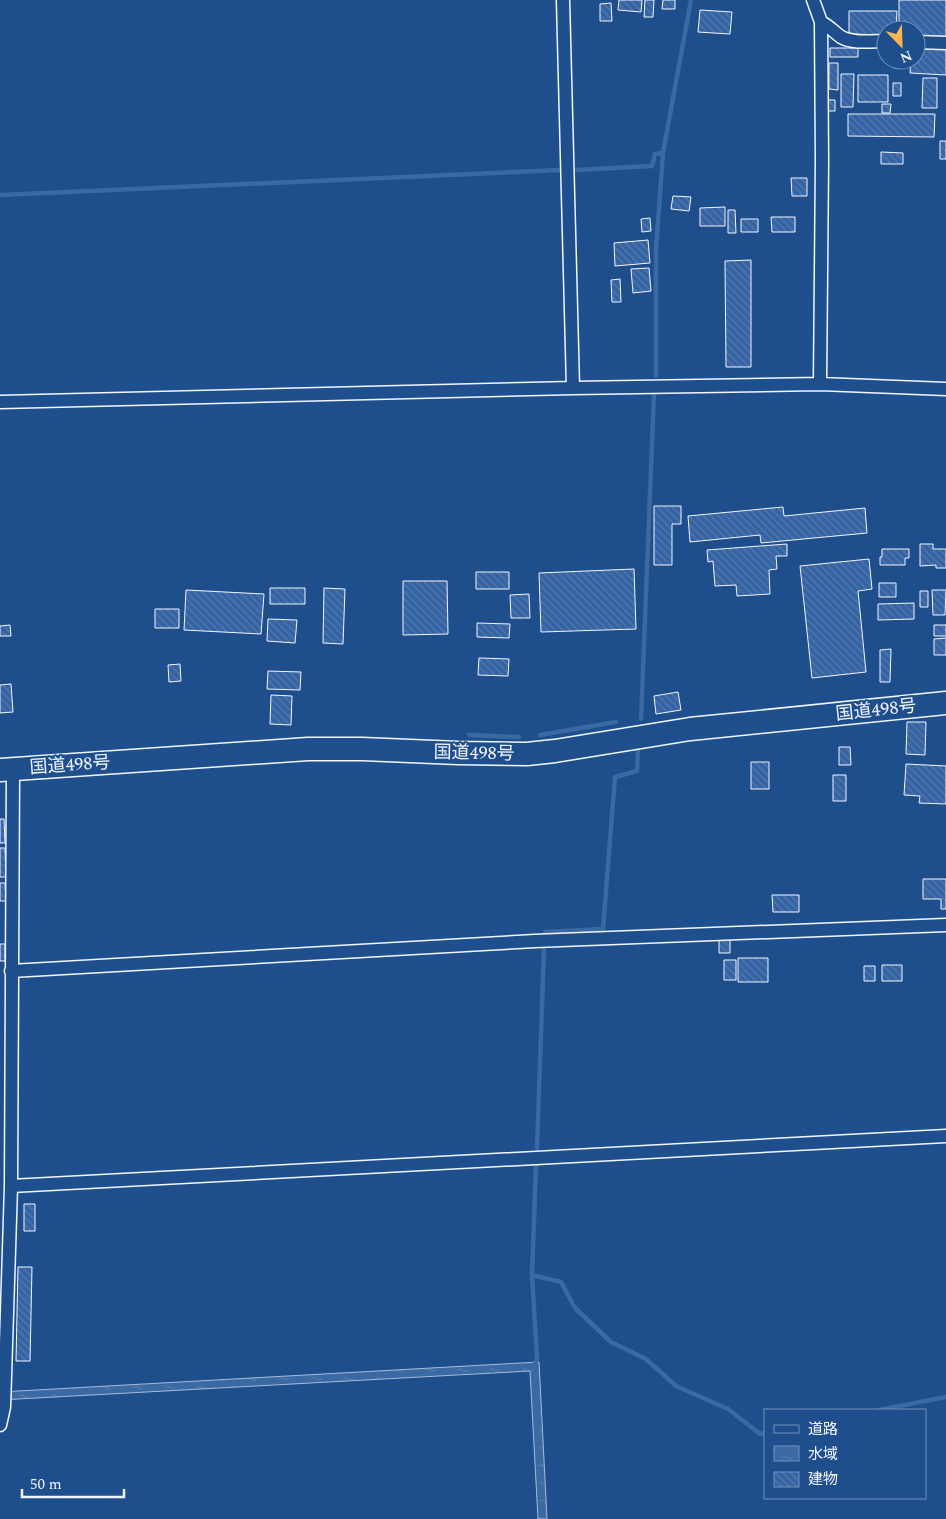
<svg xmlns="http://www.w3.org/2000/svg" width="946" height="1519" viewBox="0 0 946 1519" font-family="Spectral,'Noto Sans JP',serif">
	<defs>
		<pattern id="water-ripples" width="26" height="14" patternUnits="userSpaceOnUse" patternTransform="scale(1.25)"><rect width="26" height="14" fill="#3b69a3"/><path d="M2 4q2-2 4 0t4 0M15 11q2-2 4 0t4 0" fill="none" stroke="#587fb1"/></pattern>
		<pattern id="building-back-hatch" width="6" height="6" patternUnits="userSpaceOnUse" patternTransform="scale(1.25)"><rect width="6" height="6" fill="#3563a3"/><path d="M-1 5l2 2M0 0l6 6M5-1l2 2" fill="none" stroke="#537ab1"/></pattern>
	</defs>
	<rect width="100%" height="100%" fill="#1f4e8c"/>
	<path fill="url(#water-ripples)" stroke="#a8bbd7" d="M539,1362l8,157h-9l-8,-148 -530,29v-8z"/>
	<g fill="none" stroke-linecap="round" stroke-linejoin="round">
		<path stroke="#3b69a3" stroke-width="4.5" d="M577,170l75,-4 3,-12 8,-1
			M0,195l560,-25
			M656,376v-126l7,-97 28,-153
			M641,719l13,-325
			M469,735l50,2
			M540,735l76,-13
			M545,932l58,-3 12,-152 22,-6 1,-22
			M537,1148l7,-199
			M532,1275l29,7 14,26 36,34 35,17 30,27 52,23 32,25 5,-1
			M534,1366l3,-7 -5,-84 4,-110
			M879,1410l67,-13"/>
	</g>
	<path fill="url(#building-back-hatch)" stroke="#f2f6ff" d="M619,0h23l-1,12 -23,-2z
		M645,0h9l-1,17h-9z
		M663,0h12v9h-13z
		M899,0h47v38l-30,-1v-7h-17z
		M611,3l1,18h-12v-17z
		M700,10l32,2 -2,22 -32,-2z
		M849,11h48l-1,19h-10v5h-37z
		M916,46l30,2v27l-36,-2 1,-13h5z
		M830,48h28v9h-28z
		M829,63h9v27l-9,-1z
		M841,74h13l-1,33h-12z
		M858,75h30v27h-30z
		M923,78h14v30h-15z
		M893,83h8v13h-8z
		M827,100h8v11h-8z
		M882,104h9l-1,9h-8z
		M848,114h87l-1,23 -86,-1z
		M940,141h6v18h-6z
		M881,152l22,1v11h-22z
		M791,178h16v18h-15z
		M673,196l18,1 -2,14 -18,-2z
		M725,207v19h-25v-18z
		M728,210h7l1,23h-8z
		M771,217h24v15h-23z
		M650,218l1,13 -9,1 -1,-13z
		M741,219h17v13h-17z
		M648,240l2,23 -35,3 -1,-23z
		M751,260v107h-25l-1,-106z
		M649,268l2,23 -18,2 -2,-24z
		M620,279l1,23h-9l-1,-22z
		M654,506h27v18h-9v41h-18z
		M783,507l1,9 81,-8 2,25 -106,10 -1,-8 -70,7 -2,-26z
		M787,544v12h-11l1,13 -8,1 1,24 -33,2 -1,-11 -21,1 -2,-25 -5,1 -1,-12z
		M920,544h13v5h13v19h-10v-3l-16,1z
		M882,549h27v9h-4v7h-25v-8h2z
		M869,559l3,30 -14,2 8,81 -54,6 -12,-112z
		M634,569l2,60 -95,3 -2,-59z
		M476,572h33v17h-33z
		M403,581h44l1,53 -45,1z
		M879,583h17v14h-17z
		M270,588h35v16h-35z
		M324,588l21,1 -2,55 -20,-1z
		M186,590l78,4 -3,40 -77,-4z
		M932,590h14l-1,25h-12z
		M920,591h8v16h-8z
		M529,594l1,24h-19l-1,-23z
		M914,603v16l-36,1v-16z
		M155,609h24v19h-24z
		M268,619l29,1 -2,23 -28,-2z
		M477,623l33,1 -1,14 -32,-1z
		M10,625l1,11h-11v-10z
		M934,625h12v11h-12z
		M946,638v17h-12v-16z
		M891,649l-1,33h-10v-32z
		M479,658l30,1 -1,17 -30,-1z
		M180,664l1,17 -12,1 -1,-17z
		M268,671l33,1 -1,18 -33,-1z
		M11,684l2,28 -13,1v-28z
		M678,692l3,18 -25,4 -2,-18z
		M271,695l21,1 -1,29 -21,-1z
		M907,722h19l-1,33 -19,-1z
		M839,747h11l1,18h-12z
		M751,762h18v27h-18z
		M906,764l40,2v38l-27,-1 1,-7 -16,-1z
		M833,775h13v26h-13z
		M0,819h4l1,24h-5z
		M0,848h5l1,29h-6z
		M923,879h23v30h-5v-10h-18z
		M0,883h5l1,18h-6z
		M772,895h27v17h-26z
		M719,940h11v13h-11z
		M0,944h5v17h-5z
		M738,958h30v24h-30z
		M724,960h12v20h-12z
		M882,965h20v16h-20z
		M864,966h11v15h-11z
		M24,1204h11v27h-11z
		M18,1267h14l-2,94h-14z"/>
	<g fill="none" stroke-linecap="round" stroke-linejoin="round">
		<g stroke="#f2f6ff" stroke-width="15">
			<path id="street" d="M563,0l10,388
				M813,0l8,22 1,139 -2,223
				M821,22c8,4 13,10 20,15 12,7 32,4 45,4
				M916,42l30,1
				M0,402l573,-14 247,-4 126,5
				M11,971l524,-30 411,-16
				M11,1186l935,-50
				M0,1425l4,-18 7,-221 2,-417"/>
		</g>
		<g stroke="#f2f6ff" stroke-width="25">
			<path id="highway" d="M0,770l308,-21h54l96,4 69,1 28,-3 135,-22 256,-26"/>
		</g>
		<use href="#street" stroke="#1f4e8c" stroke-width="12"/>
		<use href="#highway" stroke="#1f4e8c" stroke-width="22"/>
	</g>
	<g text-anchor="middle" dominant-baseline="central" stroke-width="4" stroke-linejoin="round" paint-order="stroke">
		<g font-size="18" fill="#f2f6ff" stroke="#1f4e8c">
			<text transform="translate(876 710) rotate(-6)">国道498号</text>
			<text transform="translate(474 753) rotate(1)">国道498号</text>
			<text transform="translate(70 765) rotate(-4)">国道498号</text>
		</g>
	</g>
	<rect x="764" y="1409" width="162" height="90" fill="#1f4e8c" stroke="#7391ba"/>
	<rect x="774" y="1425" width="25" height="8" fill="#1f4e8c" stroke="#7391ba"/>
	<text x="808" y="1434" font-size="15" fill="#f2f6ff">道路</text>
	<rect x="774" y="1446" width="25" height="15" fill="url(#water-ripples)" stroke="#7391ba"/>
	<text x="808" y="1459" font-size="15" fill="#f2f6ff">水域</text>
	<rect x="774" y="1472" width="25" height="15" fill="url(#building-back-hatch)" stroke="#7391ba"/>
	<text x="808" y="1484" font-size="15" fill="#f2f6ff">建物</text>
	<g transform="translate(901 45) rotate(157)"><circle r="24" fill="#1f4e8c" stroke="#7391ba"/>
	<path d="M0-4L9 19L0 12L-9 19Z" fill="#ffb74d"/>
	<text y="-8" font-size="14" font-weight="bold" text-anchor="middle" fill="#f2f6ff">N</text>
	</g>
	<path d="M22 1489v8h102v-8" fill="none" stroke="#f2f6ff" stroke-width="2.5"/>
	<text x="30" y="1489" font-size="15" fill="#f2f6ff" stroke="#1f4e8c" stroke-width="4" paint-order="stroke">50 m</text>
</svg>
